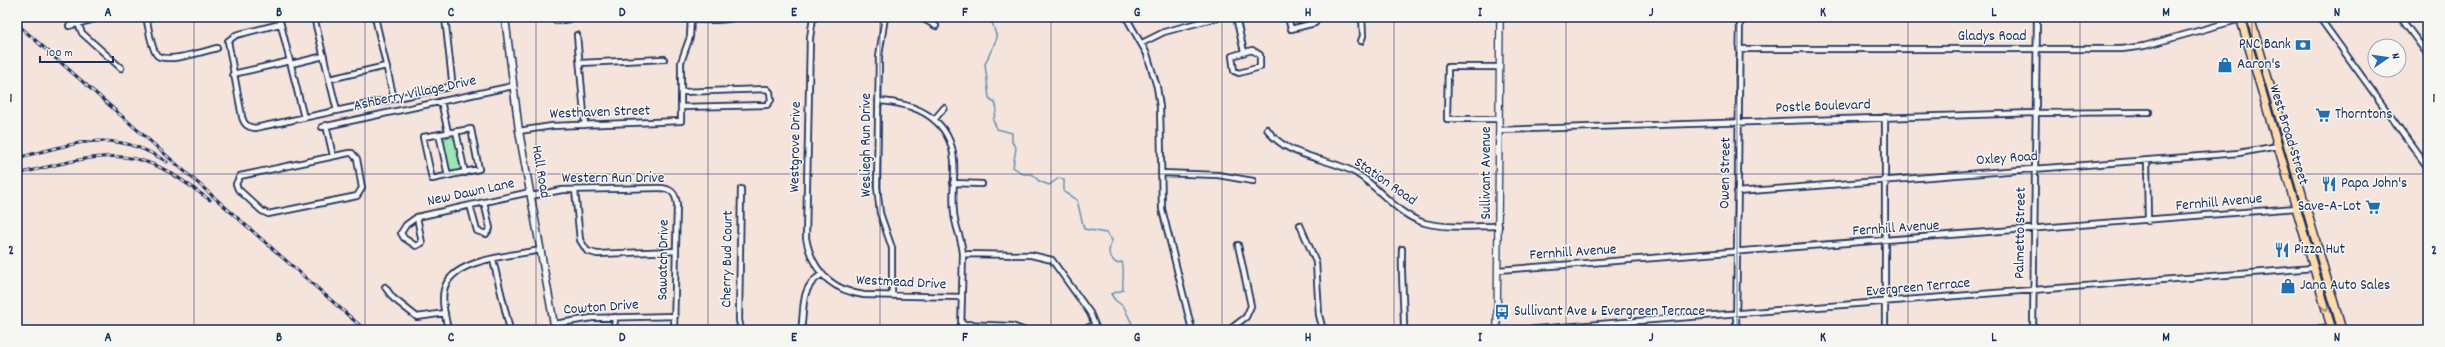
<svg xmlns="http://www.w3.org/2000/svg" width="2445" height="347" viewBox="0 0 2445 347" font-family="Dekko,sans-serif">
	<rect width="100%" height="100%" fill="#f5e4dc"/>
	<filter id="ink" filterUnits="userSpaceOnUse"><feTurbulence type="fractalNoise" baseFrequency=".025" numOctaves="2"/><feDisplacementMap in="SourceGraphic" scale="8" xChannelSelector="R" yChannelSelector="G"/><feConvolveMatrix kernelMatrix="1 2 1 2 8 2 1 2 1" color-interpolation-filters="sRGB"/></filter>
	<g filter="url(#ink)">
		<path fill="#9ee6b4" stroke="#5c8a89" d="M450,136c9,5 12,24 10,33l-5,2 -5,-2c-4,-8 -8,-22 -5,-30z"/>
		<g fill="none" stroke-linecap="round" stroke-linejoin="round">
			<path stroke="#6191b6" stroke-width="1.5" d="M992,17v5l5,16 -12,26 4,34c11,7 8,12 4,22l4,9 15,4v9l4,6 -3,19 10,7h9l7,7 10,4 10,-7 5,2v12l13,8 7,29 22,4 6,7c-4,11 -5,15 4,23l6,-1c3,9 0,18 1,28l-12,4 4,6 9,7 11,23
				M315,327l2,3"/>
			<g stroke="#1b2f5e" stroke-width="8">
				<path id="minor" d="M75,17l7,16 39,35
					M146,17c3,11 4,27 10,37 7,11 49,-3 61,-6
					M279,17l25,101
					M314,17l23,94
					M375,17l19,82
					M553,17l3,4 13,-2v-2
					M813,17l-3,21 -4,200c6,33 25,52 58,57l98,2
					M885,17l-6,39 -2,131 3,26 12,35v48
					M920,17l16,9
					M1126,17l21,37 10,33 3,20 2,102 30,121
					M1236,17l8,35
					M1288,17l3,12 24,-6 -1,-6
					M2319,17l109,151
					M2400,17l28,38
					M691,20c13,-1 33,2 44,-3
					M280,24l-44,11 -8,6 14,76c2,7 5,10 13,11l194,-41 3,-7 -7,-63
					M69,26l34,-9
					M577,35l8,90
					M1361,41l2,-5 -1,-19
					M1142,43l22,-11 55,-15
					M1739,49h383l22,-3 97,-27
					M1252,50l8,5v12l-21,6 -5,-2 -2,-15z
					M580,63l84,-4
					M291,64l33,-8
					M233,74l57,-13
					M330,79l56,-13
					M681,92l86,-3 3,3 1,8 -4,5 -85,2
					M441,101l7,31
					M878,101c37,2 73,17 76,60 1,17 -2,34 0,52 1,14 8,26 9,41l-2,76
					M1885,117v213
					M1499,119h-52l1,-52h51
					M934,120l10,-12
					M326,125l7,31
					M322,127l191,-41
					M471,129l8,40 -47,10 -9,-42z
					M1267,129c19,29 61,28 89,44 24,15 41,42 69,50 23,6 50,3 74,3
					M1499,130l536,-17 114,-1
					M456,131l9,42
					M519,131l33,-5 129,-5v-59l9,-25 1,-20
					M439,134l9,42
					M349,153h3l5,6 5,29 -5,8 -89,18 -6,-3 -24,-22 -2,-5 4,-8z
					M2147,161l1,60
					M1161,173l57,2 35,6
					M953,183l29,1
					M575,190l5,50 7,11 10,3 79,-3
					M1737,192l502,-39 39,-7
					M531,196l31,-6 97,-2c12,0 17,5 18,17l-3,125
					M470,205l7,26 9,3 4,-6 -6,-26
					M417,217l113,-25
					M417,217l5,26 -6,3 -12,-8 -3,-5 5,-8z
					M1300,225l16,37 3,53 4,15
					M1402,249c-1,27 2,54 2,81
					M963,254l68,1 21,5 38,53 7,17
					M493,260l17,70
					M1498,270l798,-62
					M385,287l8,11 24,19 28,-4
					M554,324l38,-6 83,-2
					M961,324l51,2 11,4
					M448,330c-2,-12 -7,-27 -4,-40 7,-32 69,-34 96,-40
					M614,330l1,-13
					M741,330l-2,-10 2,-131
					M801,330c4,-21 -2,-42 20,-55
					M1081,330l14,-5
					M1229,330l17,-13 5,-11 -13,-61
					M1524,330l790,-62
					M1736,330l4,-313
					M2033,330l4,-313
					M2312,330l20,-2"/>
			</g>
			<g stroke="#1b2f5e" stroke-width="8">
				<path id="tertiary" d="M2241,19l10,2 14,-4
					M1497,330l3,-313"/>
			</g>
			<g stroke="#1b2f5e" stroke-width="9">
				<path id="secondary" d="M505,17l14,114 36,199"/>
			</g>
			<g stroke="#1b2f5e" stroke-width="10">
				<path id="primary" d="M2240,17l92,313
					M2250,17l92,313"/>
			</g>
			<use href="#minor" stroke="#f6f6f2" stroke-width="4.5"/>
			<use href="#tertiary" stroke="#f6f6f2" stroke-width="5.5"/>
			<use href="#secondary" stroke="#f6f6f2" stroke-width="6"/>
			<use href="#primary" stroke="#fedbac" stroke-width="7"/>
			<g stroke="#1b2f5e" stroke-width="3">
				<path id="rail" d="M17,24l348,306
					M17,158c58,-14 95,-32 150,4
					M17,174c43,-9 93,-28 135,-10 21,8 39,23 58,36"/>
			</g>
			<use href="#rail" stroke="#f6f6f2" stroke-width="1.5" stroke-dasharray="4.5" stroke-linecap="butt"/>
		</g>
		<defs><path id="oneway-chevron" d="M-2-3.5L2.5 0L-2 3.5" fill="none" stroke-width="1.6" stroke-linecap="round" stroke-linejoin="round"/></defs>
		<use stroke="#8c8585" href="#oneway-chevron" transform="translate(2326 308) rotate(73)"/>
	</g>
	<path fill="none" stroke="#1b2f5e" stroke-width="1" stroke-opacity="0.55" d="M194,17v313M365,17v313M536,17v313M708,17v313M880,17v313M1051,17v313M1222,17v313M1394,17v313M1566,17v313M1737,17v313M1908,17v313M2080,17v313M2252,17v313M17,174h2411"/>
	<defs>
		<g id="bank-bare" transform="scale(1.2)"><path d="M-6-4H6V4H-6ZM0-2.3a2.3 2.3 0 1 0 0 4.6a2.3 2.3 0 1 0 0-4.6Z" fill="#1f6fb2" stroke="#f6f6f2" stroke-width="2.5" paint-order="stroke"/></g>
		<g id="shop-bare" transform="scale(1.2)"><path d="M-5-2.5h2.3a2.7 3.5 0 0 1 5.4 0H5L5.5 6h-11ZM-1.5-2.5h3a1.5 2.3 0 0 0-3 0Z" fill="#1f6fb2" stroke="#f6f6f2" stroke-width="2.5" paint-order="stroke"/></g>
		<g id="supermarket-bare" transform="scale(1.2)"><path d="M-6-5.5h2.5l.6 2H6L4.5 2H-2.5L-4.4-4H-6ZM-1.5 3.2a1.3 1.3 0 1 0 .1 0ZM3 3.2a1.3 1.3 0 1 0 .1 0Z" fill="#1f6fb2" stroke="#f6f6f2" stroke-width="2.5" paint-order="stroke"/></g>
		<g id="restaurant-bare" transform="scale(1.2)"><path d="M-5-6h1v4h1v-4h1v4h1v-4h1v5L-1.5 .5V6h-2V.5L-5-1ZM5-6V6H3V1.5H1.5Q1.5-4 5-6Z" fill="#1f6fb2" stroke="#f6f6f2" stroke-width="2.5" paint-order="stroke"/></g>
		<g id="bus-bare" transform="scale(1.2)"><path d="M-5-6H5V4H4V6H2V4H-2V6H-4V4H-5ZM-3.5-4V0h7V-4ZM-3.5 1.2v1.5H-2V1.2ZM2 1.2v1.5H3.5V1.2Z" fill="#1f6fb2" stroke="#f6f6f2" stroke-width="2.5" paint-order="stroke"/></g>
	</defs>
	<g fill-rule="evenodd">
		<use href="#bank-bare" x="2303" y="45"/>
		<use href="#shop-bare" x="2225" y="65"/>
		<use href="#supermarket-bare" x="2323" y="115"/>
		<use href="#restaurant-bare" x="2329" y="184"/>
		<use href="#supermarket-bare" x="2373" y="207"/>
		<use href="#restaurant-bare" x="2282" y="250"/>
		<use href="#shop-bare" x="2288" y="286"/>
		<use href="#bus-bare" x="1502" y="312"/>
	</g>
	<g text-anchor="middle" dominant-baseline="central" stroke-width="3" stroke-linejoin="round" paint-order="stroke">
		<g font-size="15" fill="#1b2f5e" stroke="#f6f6f2">
			<text x="1992" y="37">Gladys Road</text>
			<text transform="translate(415 94) rotate(-12)">Ashberry Village Drive</text>
			<text transform="translate(1823 107) rotate(-2)">Postle Boulevard</text>
			<text transform="translate(600 113) rotate(-2)">Westhaven Street</text>
			<text transform="translate(2288 135) rotate(73)">West Broad Street</text>
			<text transform="translate(867 145) rotate(-90)">Wesliegh Run Drive</text>
			<text transform="translate(796 147) rotate(-89)">Westgrove Drive</text>
			<text transform="translate(2007 159) rotate(-4)">Oxley Road</text>
			<text transform="translate(540 172) rotate(80)">Hall Road</text>
			<text transform="translate(1487 173) rotate(-90)">Sullivant Avenue</text>
			<text transform="translate(1726 173) rotate(-89)">Owen Street</text>
			<text x="613" y="179">Western Run Drive</text>
			<text transform="translate(1385 182) rotate(35)">Station Road</text>
			<text transform="translate(471 193) rotate(-12)">New Dawn Lane</text>
			<text transform="translate(2219 203) rotate(-5)">Fernhill Avenue</text>
			<text transform="translate(1896 229) rotate(-4)">Fernhill Avenue</text>
			<text transform="translate(2021 233) rotate(-89)">Palmetto Street</text>
			<text transform="translate(1573 253) rotate(-4)">Fernhill Avenue</text>
			<text transform="translate(728 259) rotate(-89)">Cherry Bud Court</text>
			<text transform="translate(664 260) rotate(-89)">Sawatch Drive</text>
			<text transform="translate(901 283) rotate(3)">Westmead Drive</text>
			<text transform="translate(1918 288) rotate(-5)">Evergreen Terrace</text>
			<text transform="translate(601 308) rotate(-4)">Cowton Drive</text>
		</g>
		<g font-size="15" fill="#1b2f5e" stroke="#f6f6f2" text-anchor="start">
			<text x="2291" y="45" text-anchor="end">PNC Bank</text>
			<text x="2237" y="65">Aaron's</text>
			<text x="2335" y="115">Thorntons</text>
			<text x="2341" y="184">Papa John's</text>
			<text x="2361" y="207" text-anchor="end">Save-A-Lot</text>
			<text x="2294" y="250">Pizza Hut</text>
			<text x="2300" y="286">Jana Auto Sales</text>
			<text x="1514" y="312">Sullivant Ave &amp; Evergreen Terrace</text>
		</g>
	</g>
	<rect width="2445" height="347" fill="none" stroke="#f6f6f2" stroke-width="44"/>
	<g transform="translate(2387 58) rotate(77)"><circle r="19" fill="#f6f6f2" stroke="#9ea6b7"/>
	<path d="M0-3L7 15L0 10L-7 15Z" fill="#1f6fb2"/>
	<text y="-6" font-size="11" font-weight="bold" text-anchor="middle" fill="#1b2f5e">N</text>
	</g>
	<path d="M40 56v6h73v-6" fill="none" stroke="#1b2f5e" stroke-width="2"/>
	<text x="46" y="56" font-size="12" fill="#1b2f5e" stroke="#f6f6f2" stroke-width="3" paint-order="stroke">100 m</text>
	<rect x="22" y="22" width="2401" height="303" fill="none" stroke="#1b2f5e" stroke-width="1.5"/>
	<g font-size="13" text-anchor="middle" font-weight="bold" fill="#1b2f5e">
		<text x="108" y="16">A</text>
		<text x="279" y="16">B</text>
		<text x="451" y="16">C</text>
		<text x="622" y="16">D</text>
		<text x="794" y="16">E</text>
		<text x="965" y="16">F</text>
		<text x="1137" y="16">G</text>
		<text x="1308" y="16">H</text>
		<text x="1480" y="16">I</text>
		<text x="1651" y="16">J</text>
		<text x="1823" y="16">K</text>
		<text x="1994" y="16">L</text>
		<text x="2166" y="16">M</text>
		<text x="2337" y="16">N</text>
		<text x="11" y="102">1</text>
		<text x="2434" y="102">1</text>
		<text x="11" y="254">2</text>
		<text x="2434" y="254">2</text>
		<text x="108" y="341">A</text>
		<text x="279" y="341">B</text>
		<text x="451" y="341">C</text>
		<text x="622" y="341">D</text>
		<text x="794" y="341">E</text>
		<text x="965" y="341">F</text>
		<text x="1137" y="341">G</text>
		<text x="1308" y="341">H</text>
		<text x="1480" y="341">I</text>
		<text x="1651" y="341">J</text>
		<text x="1823" y="341">K</text>
		<text x="1994" y="341">L</text>
		<text x="2166" y="341">M</text>
		<text x="2337" y="341">N</text>
	</g>
</svg>
